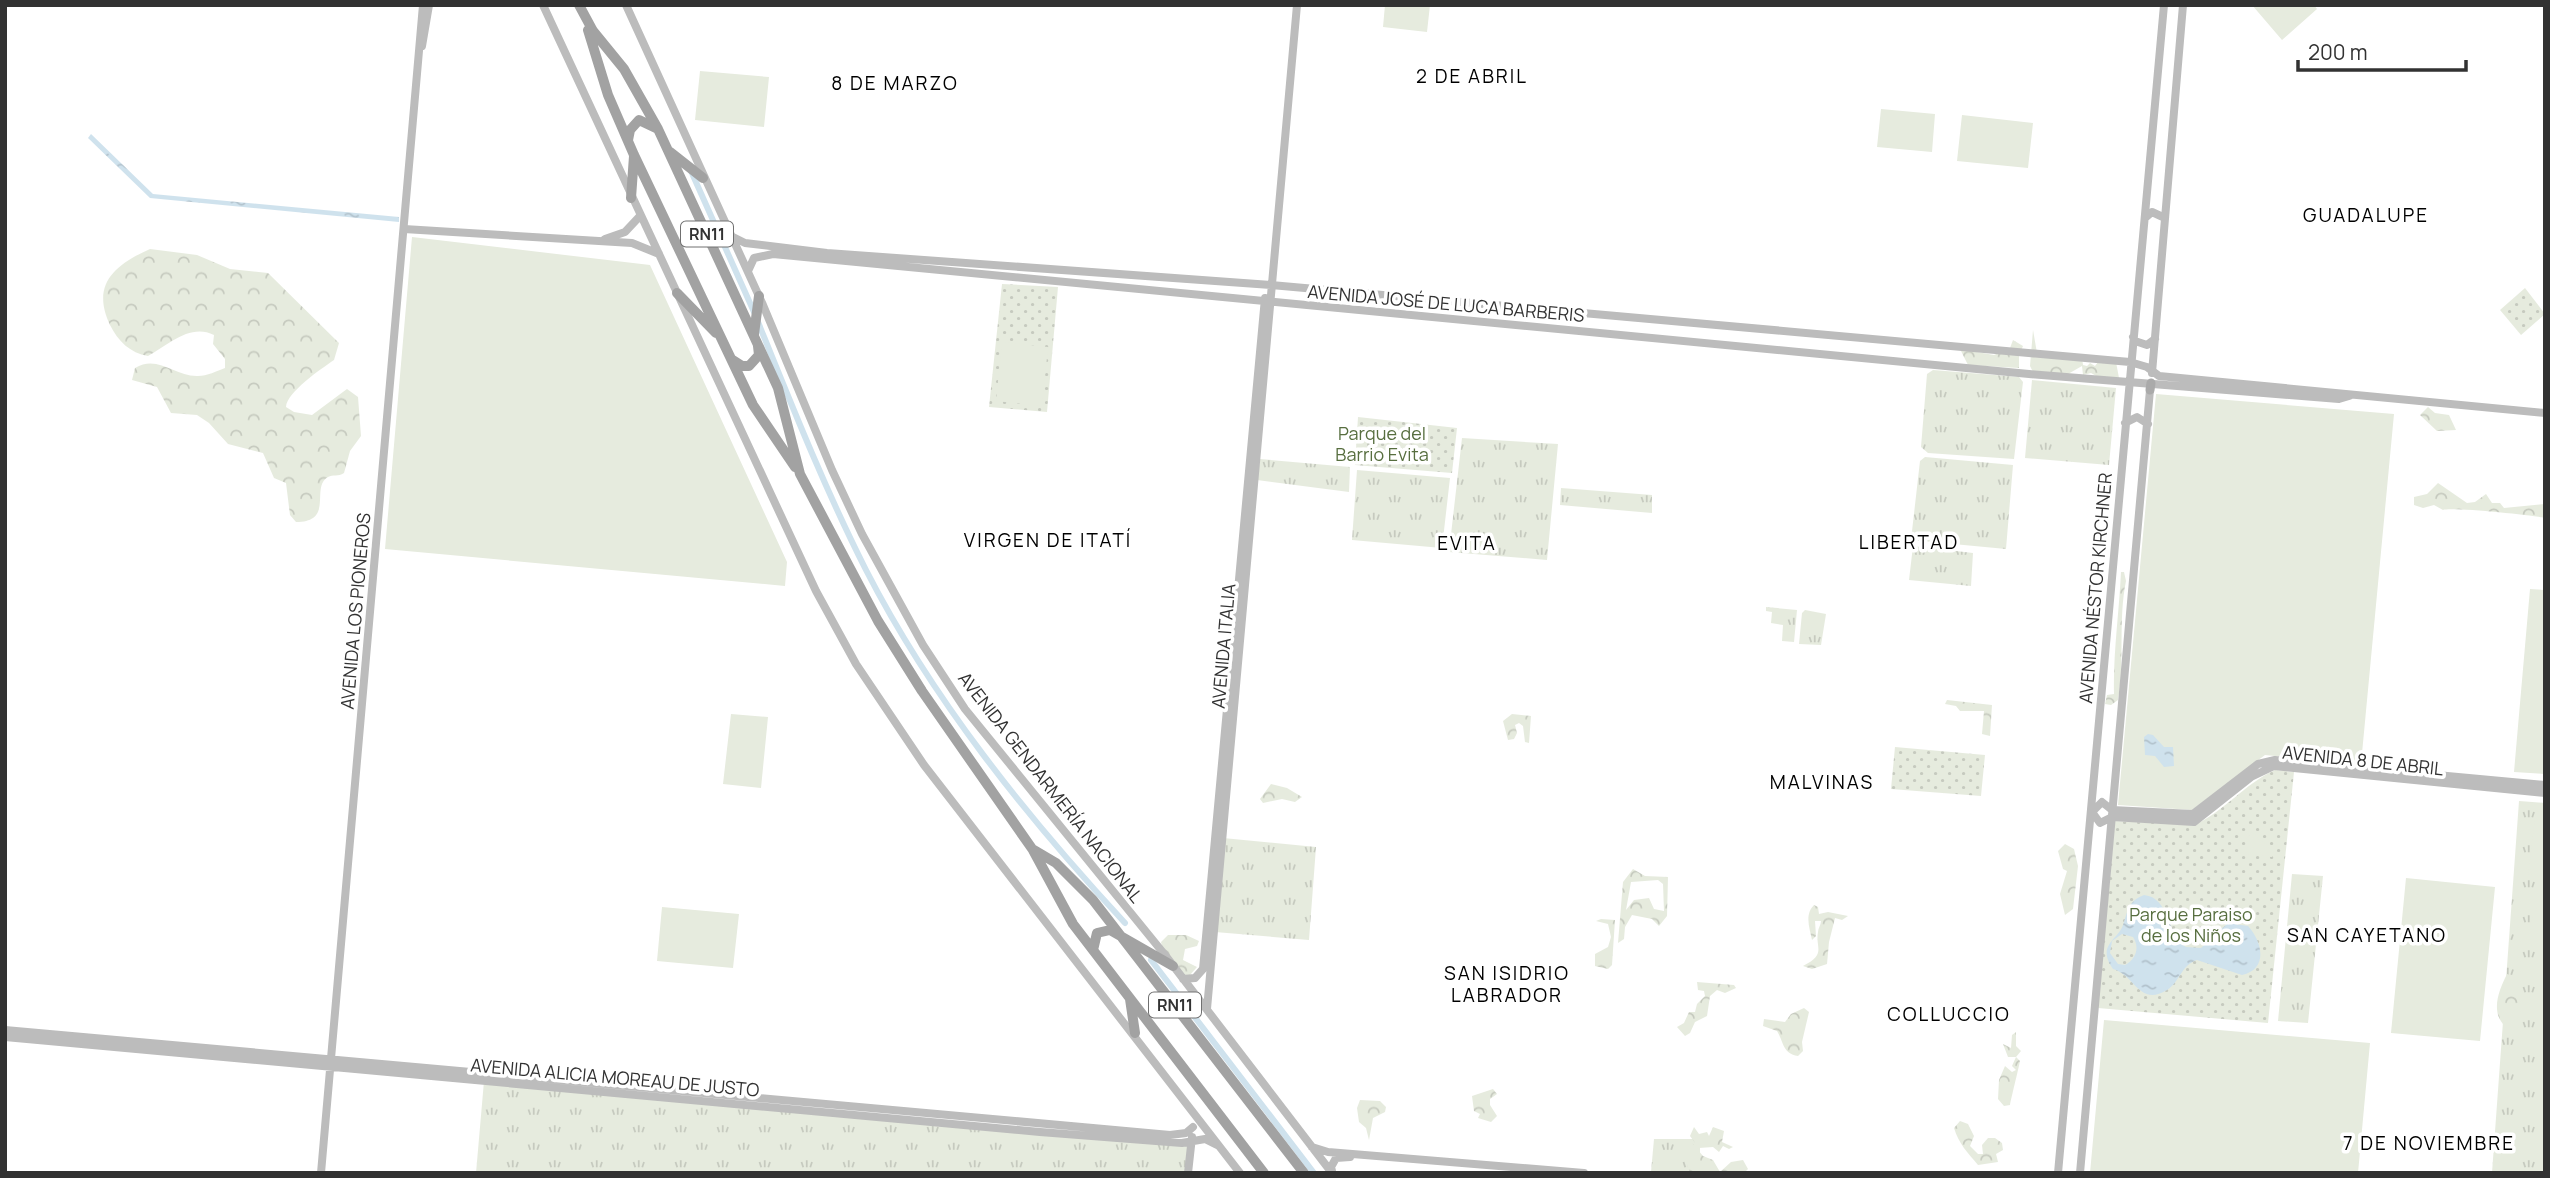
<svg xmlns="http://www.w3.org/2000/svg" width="2550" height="1178" viewBox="0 0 2550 1178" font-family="Manrope,sans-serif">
	<defs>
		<pattern id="grass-tufts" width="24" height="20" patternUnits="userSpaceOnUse" patternTransform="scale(1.75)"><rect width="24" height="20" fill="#e6ebde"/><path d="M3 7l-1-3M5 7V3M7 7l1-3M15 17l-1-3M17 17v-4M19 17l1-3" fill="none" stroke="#c6cabf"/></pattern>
		<pattern id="forest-crowns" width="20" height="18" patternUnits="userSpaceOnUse" patternTransform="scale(1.75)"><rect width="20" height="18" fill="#e6ebde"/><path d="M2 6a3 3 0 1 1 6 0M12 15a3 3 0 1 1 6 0" fill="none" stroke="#c6cabf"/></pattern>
		<pattern id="park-dots" width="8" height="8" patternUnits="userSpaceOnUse" patternTransform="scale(1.75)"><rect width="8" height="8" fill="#e6ebde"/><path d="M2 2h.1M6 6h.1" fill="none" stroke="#c6cabf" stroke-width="1.8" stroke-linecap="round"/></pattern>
		<pattern id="water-ripples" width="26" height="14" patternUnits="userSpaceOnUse" patternTransform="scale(1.75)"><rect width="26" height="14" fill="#cfe2ed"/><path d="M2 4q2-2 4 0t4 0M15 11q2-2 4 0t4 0" fill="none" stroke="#b2c2cc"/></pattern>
	</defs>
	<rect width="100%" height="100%" fill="#fff"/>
	<path fill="url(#grass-tufts)" d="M1933,370l86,7 4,5 -9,77 -86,-6 -7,-6 6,-73z
		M2032,380l84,8 -7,77 -84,-7z
		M1462,438l96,6 -11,116 -98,-8z
		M1925,457l88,8 -7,84 -95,-9 9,-79z
		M1260,459l90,8 -1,25 -92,-12z
		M1357,470l93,8 -8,70 -90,-8z
		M1561,488l91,7v18l-92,-8z
		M1913,546l60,7 -2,33 -62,-6z
		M1766,607l31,3 -3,32 -12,-1 1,-16 -12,-2 1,-11 -6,-1z
		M1805,610l21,4 -5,31 -22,-1 3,-31z
		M2519,801l26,2v370h-53z
		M1223,838l93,9 -7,93 -94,-8z
		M2292,874l31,2 -15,147 -30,-2z
		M484,1081l706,63 -3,29h-711z
		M1654,1139h46v34l-49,-1z"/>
	<path fill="url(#forest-crowns)" fill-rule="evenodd" d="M150,249l47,6 33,14 38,4 71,70 -5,17c-13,9 -47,32 -48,47l8,5 18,3 35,-26 11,8 3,39 -11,15 -6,22c-6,4 -11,1 -16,4 -18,10 7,45 -32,45l-6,-7 -4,-32 -12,-5 -11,-25 -35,-9 -19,-21 -12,-8 -26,-2 -14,-26 -25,-7 3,-12c23,-14 40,9 63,8 9,0 19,-5 27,-8v-9l-12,-15 1,-9c-24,-12 -46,10 -66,21 -18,-3 -30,-15 -38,-31 -19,-40 4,-60 40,-76z
		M2033,330l4,23 45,5 1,7 4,1 3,-3 5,3 3,-4h18l3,16 -21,-1 -7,-4 -8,2 -1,-9 -14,8 -35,-2 -3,-6z
		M2013,340l10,6 -4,9v13l-51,-3 -8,-16 34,6 16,-7z
		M2428,407l7,6 14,2 7,15 -19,1 -17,-16z
		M2438,483l29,20 8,-1 11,-8 6,9h8l4,5 41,-4v14c-13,-3 -93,-11 -102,-8l-9,-5 -11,3 -9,-3v-8l13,-3z
		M2121,572h3l2,9c-8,39 -1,80 -8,119l-7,5 -6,-1 2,-9 7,-1c-1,-41 5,-80 7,-122z
		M1947,700l45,5 -2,31 -8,-2 2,-23h-24l-4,-5 -11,-2z
		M1512,714l19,2 -2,27 -4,-1 -2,-16 -4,-3 -4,2 2,8 -3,6 -6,1 -5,-19z
		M1271,784l16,4 15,9 -7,5 -13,-3 -19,4 -3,-4z
		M2065,844l9,5 4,17 -5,43 -8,6 -5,-21 7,-23 -4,-2 -5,-18z
		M1633,869l12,7 23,1 -1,39 -8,10 -7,-7 -20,-4 -7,12 -1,12 -6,4 5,-61zM1658,880l5,4 1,27 -10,-2 -5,-11 -15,2 -8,10 5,-28z
		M1814,905l4,2 1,7 9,-2 20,4 -6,4 -7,-2 -6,24 -2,22 -15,5 -9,-3c24,-12 12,-18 15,-34 0,-4 3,-7 3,-11h-6l1,15 -4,4c-2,-11 -8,-25 2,-35z
		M1601,919l14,1 -3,45 -4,4 -13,-3v-12l13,-7 3,-10 -3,-13 -12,-3z
		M1168,935h18l13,6 -2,5 -12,3 -2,11 14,7 -7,8 -6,1 -22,-30 -1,-4z
		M2507,974l9,4v12l10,18 -5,7h-12l1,6 -5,5c-15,-14 -6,-36 2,-52z
		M1697,982l37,3 2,3 -11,5 -8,-3 -7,6 -3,20 -12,6 -5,11 -5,3 -8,-9 7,-4 5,-11h6l2,-8 8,-8 -1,-5 -6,-1z
		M1804,1008l5,4 -7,30 1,9 -5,5c-16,-3 -14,-14 -21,-25l-14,-5 1,-7 21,3 6,-8z
		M2016,1032v14l5,5 -5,6 4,4c-2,10 -9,38 -10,44l-6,1 -6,-7 1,-19 6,-14 7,6 4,-2 -4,-4 4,-9h-8l-5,-13 8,4 1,-13z
		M1493,1089l4,5 -7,5v6l7,11 -6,6 -13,-4 2,-4 -6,-3 -2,-15z
		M1360,1100l20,1 6,6 -1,5 -12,6 -4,22 -3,-12 -7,-6 -2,-14z
		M1960,1121l8,3 6,12 -4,10 8,8h5l-1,-9 6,-7h7l7,5 1,7 -7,4 2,8 -20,3c-11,-13 -19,-21 -24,-37z
		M1694,1127l5,7 8,-2 2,4 4,-9 11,4 -2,11 11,5 -4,2 -6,-3 -4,6 -6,-5 -14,1 -9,-12z
		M1692,1143l11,13 10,4 7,12 11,-10 12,-2 5,9 -4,4h-54l-4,-12 -8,-7 4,-8z"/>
	<path fill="url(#park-dots)" d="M1002,284l56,3 -11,125 -58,-5z
		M2525,288l20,26 -24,21 -21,-25z
		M1358,417l99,11 -5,45 -97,-8z
		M1895,747l90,8 -4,41 -90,-7z
		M2275,770l19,2 -26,251 -170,-15 17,-187 79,4c30,-13 50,-41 81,-55z"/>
	<path fill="#e6ebde" d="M1385,5h45l-3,27 -44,-5z
		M2252,5h62l3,4 -35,31z
		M700,71l69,6 -5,50 -69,-7z
		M1881,109l54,5 -3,38 -55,-5z
		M1962,115l71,8 -5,45 -71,-7z
		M412,237l238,28 137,297 -2,24 -400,-37z
		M1002,342l46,5 -6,59 -46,-5z
		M2156,394l238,20 -33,350 -96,-9 -73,55 -74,-5z
		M2530,589l15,1v184l-31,-2z
		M731,714l37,3 -7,71 -38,-4z
		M2536,811l9,1v64l-17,-2z
		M2252,832l22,20 -2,5 -26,-3v-15z
		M2406,878l89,9 -15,154 -89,-8z
		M2543,893l2,1v57l-23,-10z
		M662,907l77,7 -6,54 -76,-7z
		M2104,1020l266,23 -12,130h-268z"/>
	<path fill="url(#water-ripples)" fill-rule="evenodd" d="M91,134l62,60 246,23v5l-249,-24 -62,-60z
		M2148,734l5,1 11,12h9l1,19 -10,1 -9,-11 -10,-1 -1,-18z
		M2144,895c27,3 22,40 42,52l15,1 27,-25 20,3c14,15 21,43 -6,49l-45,-15c-16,5 -17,22 -30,30 -28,17 -32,-15 -54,-21 -17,-24 5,-29 10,-44 5,-14 5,-24 21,-30zM2122,934l11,3c7,11 3,22 -8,28l-7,-1 -8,-11 2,-12z"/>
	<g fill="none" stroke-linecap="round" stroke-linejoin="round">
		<path stroke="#cfe2ed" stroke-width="6" d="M691,171l63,141
			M758,322c34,84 67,167 108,248 66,129 161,247 259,353
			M1151,960l163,213"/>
		<path stroke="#bcbcbc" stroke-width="8" d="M543,5l273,586 40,73 68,101 316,408
			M626,5l137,300 69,165 30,64 61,111 42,64 200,246 167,218
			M422,46l7,-41
			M2145,218l7,-6 13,6
			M404,229l228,14 27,11
			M731,236l14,7 82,10 444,32 859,77 17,5 12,9 386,37
			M605,239l20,-7 15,-16
			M748,271l6,-13 19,-4 1256,120 310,25 10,-3
			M2133,337l2,4 12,4 8,-6
			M2152,373l31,-368
			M2125,423l12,-6 11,7
			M2112,810l-10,-8 -10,10 8,11 12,-6 82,5 57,-45 23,-11 271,27
			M2112,810l81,4 65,-50 17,-4 270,25
			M1183,979l12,-1 8,-9 62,-671
			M1207,1009l90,-1004
			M5,1030l1165,105 16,-2 7,-6
			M5,1037l1035,95 142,11 23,-4 12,6
			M1312,1147l16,5 256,21
			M1332,1171l-1,-4 5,-9 14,-1
			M321,1173l102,-1168
			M1188,1173l4,-36
			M2058,1173l106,-1168
			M2080,1173l70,-783"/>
		<path stroke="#aaa" stroke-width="9" d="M2150,390l1,-7"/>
		<path stroke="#a2a2a2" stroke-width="10" d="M579,5l14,26 31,38 34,60 120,259 22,86 78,147 44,70 111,159 40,74 191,249
			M588,30l20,65 26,60 119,250 42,62
			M628,140l2,-10 9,-10 19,9
			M670,152l33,26
			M631,198l3,-42
			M677,293l39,40
			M754,334l5,-38
			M731,359l11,7h7l10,-11 -1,-9
			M1034,850l22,13 37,37 211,273
			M1093,950l4,-17 13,-3 63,36
			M1130,999l5,34"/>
	</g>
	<g text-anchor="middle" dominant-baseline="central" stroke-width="7" stroke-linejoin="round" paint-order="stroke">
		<g fill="#fff" stroke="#707070" stroke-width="2">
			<rect x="681" y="221.5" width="52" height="25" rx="5"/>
			<rect x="1149" y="992.5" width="52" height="25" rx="5"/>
		</g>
		<g font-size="16" font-weight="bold" fill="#323232">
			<text x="707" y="234">RN11</text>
			<text x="1175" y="1005">RN11</text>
		</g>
		<g font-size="18" fill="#323232" stroke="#fff">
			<text transform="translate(1446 303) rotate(5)">AVENIDA JOSÉ DE LUCA BARBERIS</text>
			<text transform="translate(2095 588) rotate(-85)">AVENIDA NÉSTOR KIRCHNER</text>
			<text transform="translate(355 611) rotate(-85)">AVENIDA LOS PIONEROS</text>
			<text transform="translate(1223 646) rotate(-85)">AVENIDA ITALIA</text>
			<text transform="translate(2363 760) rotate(6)">AVENIDA 8 DE ABRIL</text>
			<text transform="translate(1051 787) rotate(52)">AVENIDA GENDARMERÍA NACIONAL</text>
			<text transform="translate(615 1077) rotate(5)">AVENIDA ALICIA MOREAU DE JUSTO</text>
		</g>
		<g font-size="18" fill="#576e3f" stroke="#fff">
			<text x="1382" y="433">Parque del<tspan x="1382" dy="21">Barrio Evita</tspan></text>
			<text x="2191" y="914">Parque Paraiso<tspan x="2191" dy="21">de los Niños</tspan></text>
		</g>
		<g font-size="19" letter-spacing="2" fill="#000" stroke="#fff">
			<text x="1472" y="76">2 DE ABRIL</text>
			<text x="895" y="83">8 DE MARZO</text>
			<text x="2366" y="215">GUADALUPE</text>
			<text x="1048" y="540">VIRGEN DE ITATÍ</text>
			<text x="1909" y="542">LIBERTAD</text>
			<text x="1467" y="543">EVITA</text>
			<text x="1822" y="782">MALVINAS</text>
			<text x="2367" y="935">SAN CAYETANO</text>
			<text x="1507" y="973">SAN ISIDRIO<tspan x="1507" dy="22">LABRADOR</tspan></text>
			<text x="1949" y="1014">COLLUCCIO</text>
			<text x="2429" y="1143">7 DE NOVIEMBRE</text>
		</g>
	</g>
	<rect width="2550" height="1178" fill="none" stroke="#323232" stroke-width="14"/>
	<path d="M2298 60v10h168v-10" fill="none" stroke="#323232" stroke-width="3.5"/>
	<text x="2308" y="60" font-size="21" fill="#323232" stroke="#ffffff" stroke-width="5" paint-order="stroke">200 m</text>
</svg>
